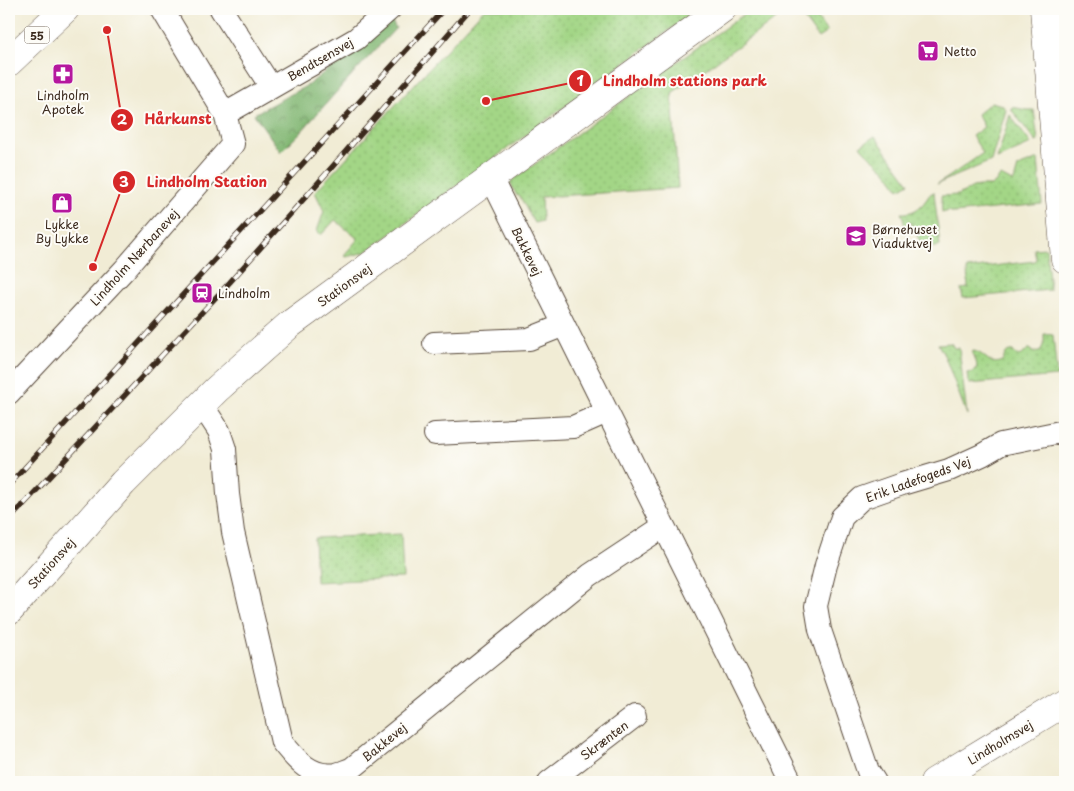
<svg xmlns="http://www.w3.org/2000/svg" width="1074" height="791" viewBox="0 0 1074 791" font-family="'Playpen Sans',sans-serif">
	<defs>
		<pattern id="grass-dots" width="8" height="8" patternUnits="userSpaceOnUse" patternTransform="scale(1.25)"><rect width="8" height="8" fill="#a3d686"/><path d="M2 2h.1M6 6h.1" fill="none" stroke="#8db873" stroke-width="1.8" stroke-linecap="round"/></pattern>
		<pattern id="forest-crowns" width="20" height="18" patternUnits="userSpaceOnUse" patternTransform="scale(1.25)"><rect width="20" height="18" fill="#82b773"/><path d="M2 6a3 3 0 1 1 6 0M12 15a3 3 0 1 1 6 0" fill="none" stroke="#6c955e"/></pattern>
	</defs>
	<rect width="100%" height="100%" fill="#fdfcf7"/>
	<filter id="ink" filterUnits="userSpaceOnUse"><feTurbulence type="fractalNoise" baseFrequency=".02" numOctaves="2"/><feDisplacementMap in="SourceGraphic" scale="10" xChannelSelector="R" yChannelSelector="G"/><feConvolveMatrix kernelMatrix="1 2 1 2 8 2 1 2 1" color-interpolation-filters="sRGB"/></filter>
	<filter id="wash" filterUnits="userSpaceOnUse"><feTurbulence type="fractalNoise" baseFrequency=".0096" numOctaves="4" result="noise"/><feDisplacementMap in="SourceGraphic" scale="20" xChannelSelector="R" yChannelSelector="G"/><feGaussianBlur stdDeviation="1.12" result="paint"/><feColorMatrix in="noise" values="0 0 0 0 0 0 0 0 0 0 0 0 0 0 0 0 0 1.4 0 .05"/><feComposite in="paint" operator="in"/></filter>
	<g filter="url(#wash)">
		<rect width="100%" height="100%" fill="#f1ecd5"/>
		<path fill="url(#grass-dots)" stroke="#6f8052" d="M484,9h214l-332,243 -20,5 -2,-2 14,-16 -23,-19 -14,15 -4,-4 7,-20 -9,-19z
			M751,9h39l-118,84 6,95 -137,9 1,24 -8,2 -15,-28 -2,1 -7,-14z
			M797,9h14l16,23 -9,6z
			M991,102l11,3 4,5 -15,51 -54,23 10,-6 36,-25 -11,-17 12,-9 -7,-13z
			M1012,107l15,3h7l4,31 -2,1 -25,-33z
			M1010,115l21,29 -34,15z
			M875,136l34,47 -10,6 -13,-18 -22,-20 -4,-5z
			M1038,159l4,45 -88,9 -5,-2 -7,2 -1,-17 17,-1 15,-8 6,-1h12l5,-4 3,-5 2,-1 11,6 2,-1 4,-14z
			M934,192l6,54 -18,3c0,-6 -9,-23 -12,-27l-5,4c-2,-5 -1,-9 -4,-13 10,1 19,-4 25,-13 3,-4 3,-6 8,-8z
			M1046,248l4,42 -87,8 -2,-9 7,-1 -1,-19 68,-8 1,-2 -2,-10z
			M1044,334l9,1 4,41 -87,8 -2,-2 -1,-9 6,-1c7,-5 3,-11 -1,-18l1,-3c12,1 17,18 30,9 2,-5 3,-10 10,-9 5,8 9,4 15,-2h2l4,3h6l4,-9z
			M951,343l3,5h5l8,67 -22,-58 -7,-13z
			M401,534l2,44 -87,4 -2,-44z"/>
		<path fill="url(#forest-crowns)" stroke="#5e7048" d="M391,20l5,8 -47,50 -49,55 -19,19 -27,-38 54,-29z"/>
	</g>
	<g filter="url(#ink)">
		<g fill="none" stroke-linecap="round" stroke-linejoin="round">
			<g stroke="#564739" stroke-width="24">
				<path id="street" d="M221,9l50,78
					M225,114l131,-75 34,-30
					M491,178l300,604
					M434,343l95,-4 35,-14
					M9,393l115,-123 109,-126 -8,-30 -63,-105
					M202,405l17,26 6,18 3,45 5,38 49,210c14,18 29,36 54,32 5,-1 11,-4 15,-5l239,-194 74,-49
					M435,434l138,-7 34,-15
					M549,782l86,-66
					M875,782l-7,-11 -48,-141 -4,-24 10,-41 16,-48 20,-19 40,-14 47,-14 33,-15 19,-11 64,-13"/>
			</g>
			<g stroke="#564739" stroke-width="29">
				<path id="secondary" d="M1044,9l21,250
					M9,611l114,-128 93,-93 73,-65 433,-316
					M934,782l131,-80"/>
			</g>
			<g stroke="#564739" stroke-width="29">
				<path id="primary" d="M9,62l56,-53"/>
			</g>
			<use href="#street" stroke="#fff" stroke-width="22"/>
			<use href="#secondary" stroke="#fff" stroke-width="28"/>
			<use href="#primary" stroke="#fff" stroke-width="28"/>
			<g stroke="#3b2a1e" stroke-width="5.5">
				<path id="rail" d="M9,485l435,-476
					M9,520l221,-238 103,-116 137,-157"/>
			</g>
			<use href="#rail" stroke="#fdfcf7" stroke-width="4" stroke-dasharray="11" stroke-linecap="butt"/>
		</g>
	</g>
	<defs>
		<g id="supermarket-square" transform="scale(1.125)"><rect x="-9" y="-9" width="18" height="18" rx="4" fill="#b5179e" stroke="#fdfcf7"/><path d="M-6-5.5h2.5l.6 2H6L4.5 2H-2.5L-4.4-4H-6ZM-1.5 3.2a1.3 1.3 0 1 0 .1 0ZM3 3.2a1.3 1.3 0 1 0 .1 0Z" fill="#fff"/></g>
		<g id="pharmacy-square" transform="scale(1.125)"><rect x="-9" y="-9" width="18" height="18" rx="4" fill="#b5179e" stroke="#fdfcf7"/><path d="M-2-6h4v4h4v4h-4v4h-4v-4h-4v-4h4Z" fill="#fff"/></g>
		<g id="shop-square" transform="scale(1.125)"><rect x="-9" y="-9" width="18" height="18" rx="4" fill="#b5179e" stroke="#fdfcf7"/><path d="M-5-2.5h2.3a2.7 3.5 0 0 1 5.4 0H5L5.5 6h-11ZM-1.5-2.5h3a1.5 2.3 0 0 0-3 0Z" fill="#fff"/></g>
		<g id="school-square" transform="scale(1.125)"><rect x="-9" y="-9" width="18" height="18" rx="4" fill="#b5179e" stroke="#fdfcf7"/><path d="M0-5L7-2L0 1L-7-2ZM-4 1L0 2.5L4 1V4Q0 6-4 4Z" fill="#fff"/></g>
		<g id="station-square" transform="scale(1.125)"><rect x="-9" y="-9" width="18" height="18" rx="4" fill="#b5179e" stroke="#fdfcf7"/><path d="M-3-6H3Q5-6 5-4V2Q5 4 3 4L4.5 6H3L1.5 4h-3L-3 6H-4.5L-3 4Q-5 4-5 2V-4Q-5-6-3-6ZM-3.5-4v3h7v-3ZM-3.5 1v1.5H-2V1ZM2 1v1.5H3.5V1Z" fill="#fff"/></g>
	</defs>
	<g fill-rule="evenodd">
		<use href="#supermarket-square" x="928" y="51"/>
		<use href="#pharmacy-square" x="63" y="74"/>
		<use href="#shop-square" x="62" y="203"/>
		<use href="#school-square" x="856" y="236"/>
		<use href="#station-square" x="202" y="293"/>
	</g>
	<g text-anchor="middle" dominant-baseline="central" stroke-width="4" stroke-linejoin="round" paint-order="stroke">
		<rect fill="#fdfcf7" stroke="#75695f" stroke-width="1" x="24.5" y="26.5" width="25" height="17" rx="4"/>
		<g font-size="11" font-weight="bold" fill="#3b2a1e">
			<text x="37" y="35">55</text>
		</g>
		<g font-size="12" fill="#3b2a1e" stroke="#fdfcf7" text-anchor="start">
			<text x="944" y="51">Netto</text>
			<text x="63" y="95" text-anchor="middle">Lindholm<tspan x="63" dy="14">Apotek</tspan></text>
			<text x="62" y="224" text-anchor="middle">Lykke<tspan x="62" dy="14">By Lykke</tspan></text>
			<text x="872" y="229">Børnehuset<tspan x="872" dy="14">Viaduktvej</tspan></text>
			<text x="218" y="293">Lindholm</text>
		</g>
		<g font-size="12" fill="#3b2a1e" stroke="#fdfcf7">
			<text transform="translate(320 59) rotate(-30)">Bendtsensvej</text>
			<text transform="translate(527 251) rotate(64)">Bakkevej</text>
			<text transform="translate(134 257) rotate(-48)">Lindholm Nærbanevej</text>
			<text transform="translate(344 285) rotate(-36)">Stationsvej</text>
			<text transform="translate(918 479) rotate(-20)">Erik Ladefogeds Vej</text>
			<text transform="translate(51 563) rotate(-48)">Stationsvej</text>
			<text transform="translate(604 740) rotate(-37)">Skrænten</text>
			<text transform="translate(384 742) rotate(-39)">Bakkevej</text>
			<text transform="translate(1000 742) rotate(-31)">Lindholmsvej</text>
		</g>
	</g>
	<path fill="none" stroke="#d62828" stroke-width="2" d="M486 101L580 81M107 30L122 120M93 267L124 182"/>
	<g fill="#d62828" stroke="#fdfcf7" stroke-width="2">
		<circle cx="486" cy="101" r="5"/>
		<circle cx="107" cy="30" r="5"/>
		<circle cx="93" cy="267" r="5"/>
		<circle cx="580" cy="81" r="12"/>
		<circle cx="122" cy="120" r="12"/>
		<circle cx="124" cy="182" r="12"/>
	</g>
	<g font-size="15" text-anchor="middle" font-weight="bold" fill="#fff">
		<text x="580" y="86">1</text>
		<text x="122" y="125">2</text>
		<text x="124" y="187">3</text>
	</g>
	<g font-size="14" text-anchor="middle" font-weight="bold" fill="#d62828" stroke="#fdfcf7" stroke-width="4" stroke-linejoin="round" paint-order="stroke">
		<text x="685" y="86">Lindholm stations park</text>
		<text x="178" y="124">Hårkunst</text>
		<text x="207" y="187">Lindholm Station</text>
	</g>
	<rect width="1074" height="791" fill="none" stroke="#fdfcf7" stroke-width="30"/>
</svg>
